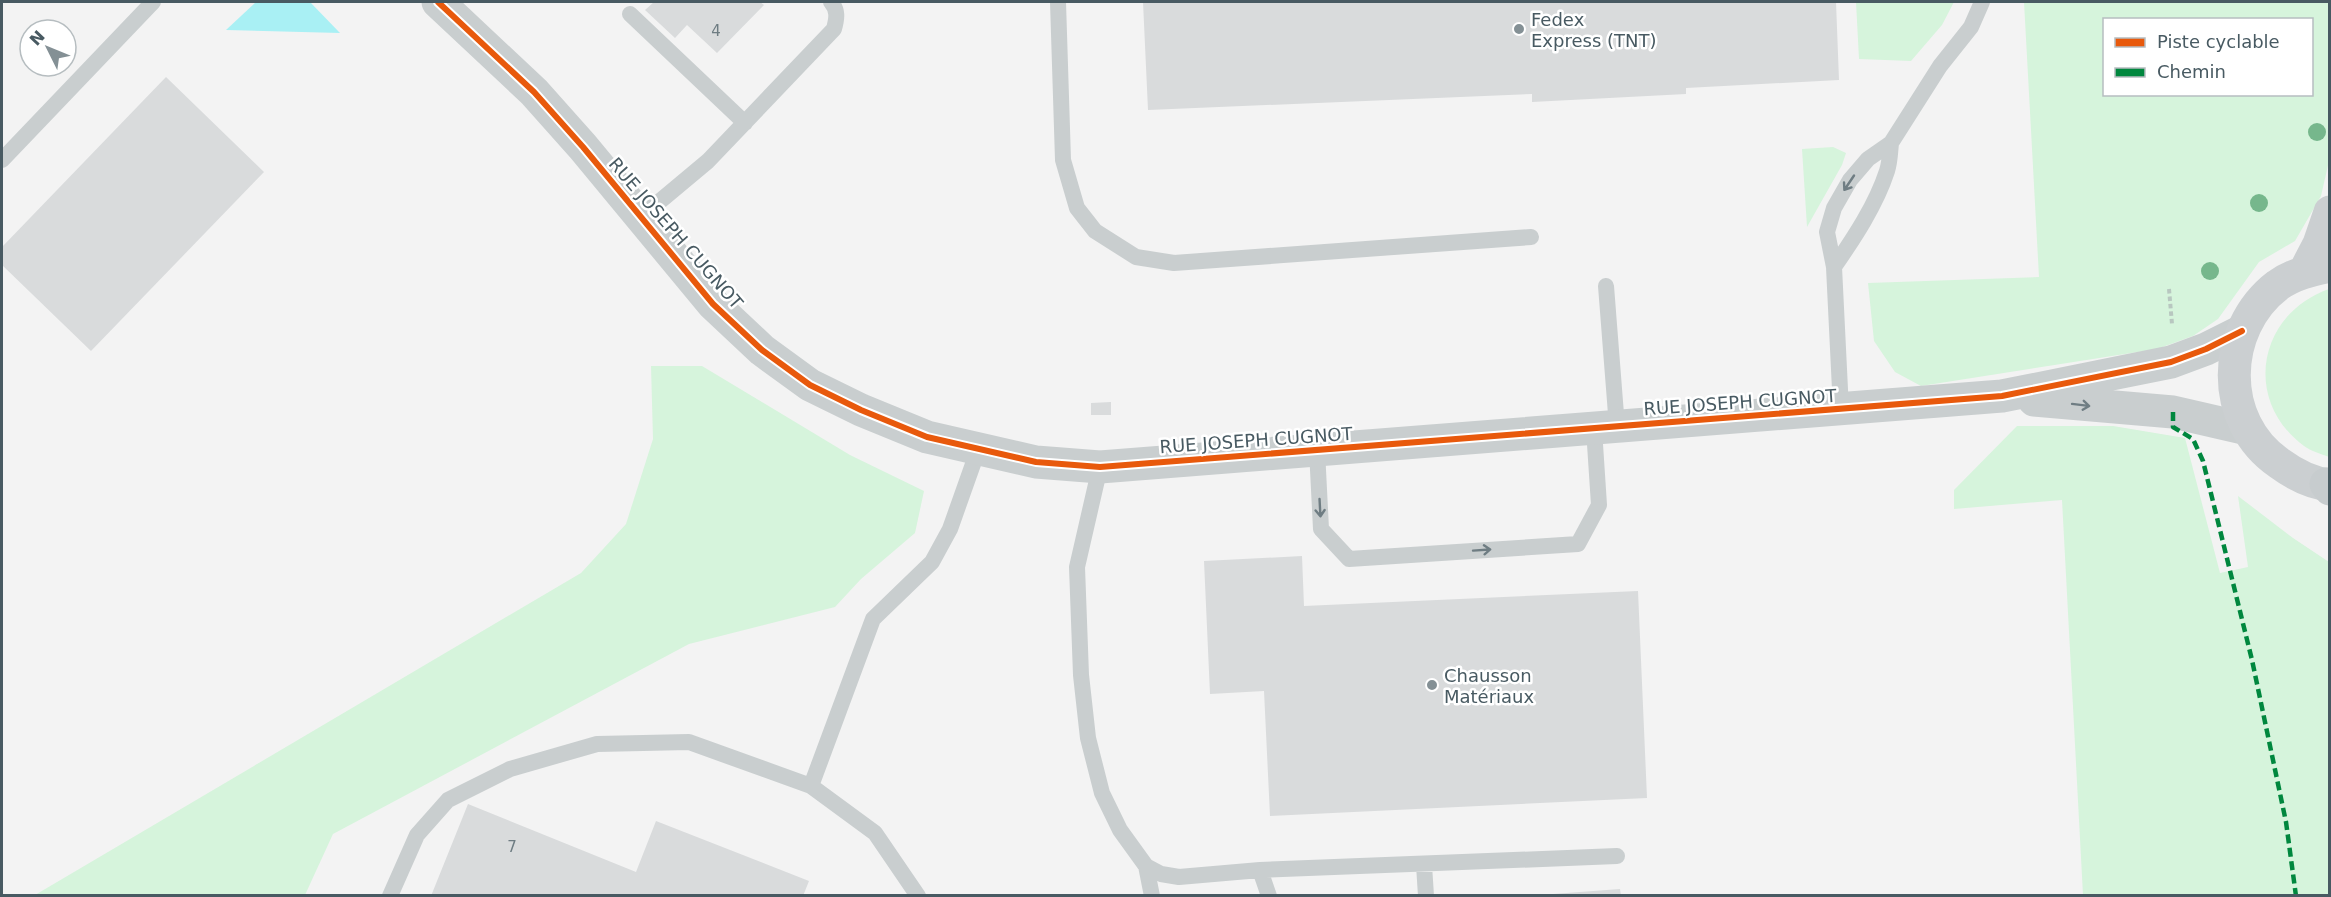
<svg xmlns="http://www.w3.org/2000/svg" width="2331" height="897" viewBox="0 0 2331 897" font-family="'DejaVu Sans',sans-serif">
	<rect width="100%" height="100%" fill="#f3f3f3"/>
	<path fill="#d6f4dc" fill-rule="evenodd" d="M1856,2h98l-12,23 -31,36 -52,-2z
		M2024,2h305v159l-8,35 -26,45 -36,21 -41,57 -25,17 -36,13 -236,37 -26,-14 -21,-31 -6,-58 171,-6zM2104,20h208v74h-208z
		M1833,147l13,6 -4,12 -35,62 -5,-78z
		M2329,289h1l-1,168c-8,-3 -18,-6 -25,-11 -62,-46 -46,-132 25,-157z
		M651,366h51l148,89 74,36 -9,42 -54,46 -26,28 -146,37 -356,190 -28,61h-270l546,-322 45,-49 27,-85z
		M2017,426h96l72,12 35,135 28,-6 -10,-71 55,42 36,24v333h-246l-21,-395 -108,9v-19z"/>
	<path fill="#a9f0f4" d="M256,2h54l30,31 -114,-3z"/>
	<path fill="#d9dbdc" d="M654,2h106l4,3 -47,48 -30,-28 -12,13 -30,-28z
		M1143,2h693l3,78 -153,8v6l-154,8v-8l-384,16z
		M166,77l98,95 -173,179 -89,-86v-18z
		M1111,402v13h-20v-12z
		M1302,556l2,50 334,-15 9,207 -377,18 -6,-125 -54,3 -6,-133z
		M468,804l168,68 20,-51 153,60 -6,15h-372z
		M1620,889l1,7h-68v-2z"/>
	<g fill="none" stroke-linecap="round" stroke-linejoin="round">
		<path stroke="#b8c7c0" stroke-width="4" stroke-dasharray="4.5 3" stroke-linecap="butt" d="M2169,289l3,35"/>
		<path stroke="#c9cecf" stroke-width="16" d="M1058,2l5,158 14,48 18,23 41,26 38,6 357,-26
			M630,14l115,109
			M2,160l151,-158
			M641,217l67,-56 126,-132c3,-11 4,-19 -3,-27
			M1834,267c20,-29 42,-62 53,-96 3,-9 3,-19 4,-28
			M1606,286l11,141
			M1841,410l-7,-143 -7,-35 7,-24 16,-28 18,-21 23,-16 49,-77 31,-39 11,-25
			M1317,450l4,79 28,30 229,-15 21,-39 -5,-76
			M1100,467l-23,100 4,108 7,63 14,55 18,37 26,36 15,8 18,3 81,-7 357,-14
			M811,786l62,-167 59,-57 18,-33 28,-79
			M1424,865l2,31
			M1146,866l6,30
			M1260,870l9,26
			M390,896l27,-61 31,-35 62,-31 87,-25 92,-2 122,44 64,47 43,63"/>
		<path stroke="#c9cecf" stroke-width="33" d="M438,2l96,90 49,55 130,157 49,46 48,35 51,25 66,27 109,25 64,5 902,-71 169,-34 35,-13 36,-18
			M2034,400l139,12 74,17"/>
		<path stroke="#cbcfd1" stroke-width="33" d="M2330,266c-19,4 -36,8 -52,19 -58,44 -59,137 1,178 15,11 32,20 51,22
			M2305,271l14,-27 11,-32"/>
		<path stroke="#c7ccce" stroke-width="33" d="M2326,484l4,5"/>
		<path stroke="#00873e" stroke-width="4.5" stroke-dasharray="9 4.5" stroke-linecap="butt" d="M2173,412v15l20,12 10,22 49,199 34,162 10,74"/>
		<g stroke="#fff" stroke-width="10">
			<path id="cycleway" d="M438,2l96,90 49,55 130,157 49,46 48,35 51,25 66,27 109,25 64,5 902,-71 169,-34 35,-13 36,-18"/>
		</g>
		<use href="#cycleway" stroke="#e8590c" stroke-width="6"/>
	</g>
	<g fill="#76b78c">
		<circle cx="2317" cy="132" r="9"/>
		<circle cx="2259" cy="203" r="9"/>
		<circle cx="2210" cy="271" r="9"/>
	</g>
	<defs><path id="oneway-shaft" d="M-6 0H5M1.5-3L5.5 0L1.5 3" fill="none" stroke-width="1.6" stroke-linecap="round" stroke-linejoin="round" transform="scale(1.5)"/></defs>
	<g stroke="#6f7d83">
		<use href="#oneway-shaft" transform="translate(1849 183) rotate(124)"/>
		<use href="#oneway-shaft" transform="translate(2081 405) rotate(7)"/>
		<use href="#oneway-shaft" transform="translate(1320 508) rotate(87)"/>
		<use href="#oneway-shaft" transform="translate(1482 550) rotate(-4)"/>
	</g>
	<g fill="#849095" stroke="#fff" stroke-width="2">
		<circle cx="1519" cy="29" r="6"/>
		<circle cx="1432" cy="685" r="6"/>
	</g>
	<g text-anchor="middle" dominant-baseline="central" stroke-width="5" stroke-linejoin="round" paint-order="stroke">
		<g font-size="15" fill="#6e7c82">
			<text x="716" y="31">4</text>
			<text x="512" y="847">7</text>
		</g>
		<g font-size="18" fill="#485a62" stroke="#fff" text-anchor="start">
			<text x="1531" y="19">Fedex<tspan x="1531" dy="21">Express (TNT)</tspan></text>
			<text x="1444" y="675">Chausson<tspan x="1444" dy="21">Matériaux</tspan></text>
		</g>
		<g font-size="18" fill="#485a62" stroke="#fff">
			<text transform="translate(676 233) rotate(49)">RUE JOSEPH CUGNOT</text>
			<text transform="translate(1740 402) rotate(-4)">RUE JOSEPH CUGNOT</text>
			<text transform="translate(1256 440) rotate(-4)">RUE JOSEPH CUGNOT</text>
		</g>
	</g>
	<rect width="2331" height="897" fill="none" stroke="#485a62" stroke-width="6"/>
	<rect x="2103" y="18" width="210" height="78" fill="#ffffff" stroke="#b6bdc0" stroke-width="1.5"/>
	<rect x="2115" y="38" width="30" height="9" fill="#e8590c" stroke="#b6bdc0" stroke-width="1.5"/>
	<text x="2157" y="48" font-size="18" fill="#485a62">Piste cyclable</text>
	<rect x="2115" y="68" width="30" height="9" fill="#00873e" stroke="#b6bdc0" stroke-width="1.5"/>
	<text x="2157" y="78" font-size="18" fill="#485a62">Chemin</text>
	<g transform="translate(48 48) rotate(313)"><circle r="28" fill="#ffffff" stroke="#b6bdc0" stroke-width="1.5"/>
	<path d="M0-4.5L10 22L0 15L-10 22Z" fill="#849095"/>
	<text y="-9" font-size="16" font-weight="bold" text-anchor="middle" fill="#485a62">N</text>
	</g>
</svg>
